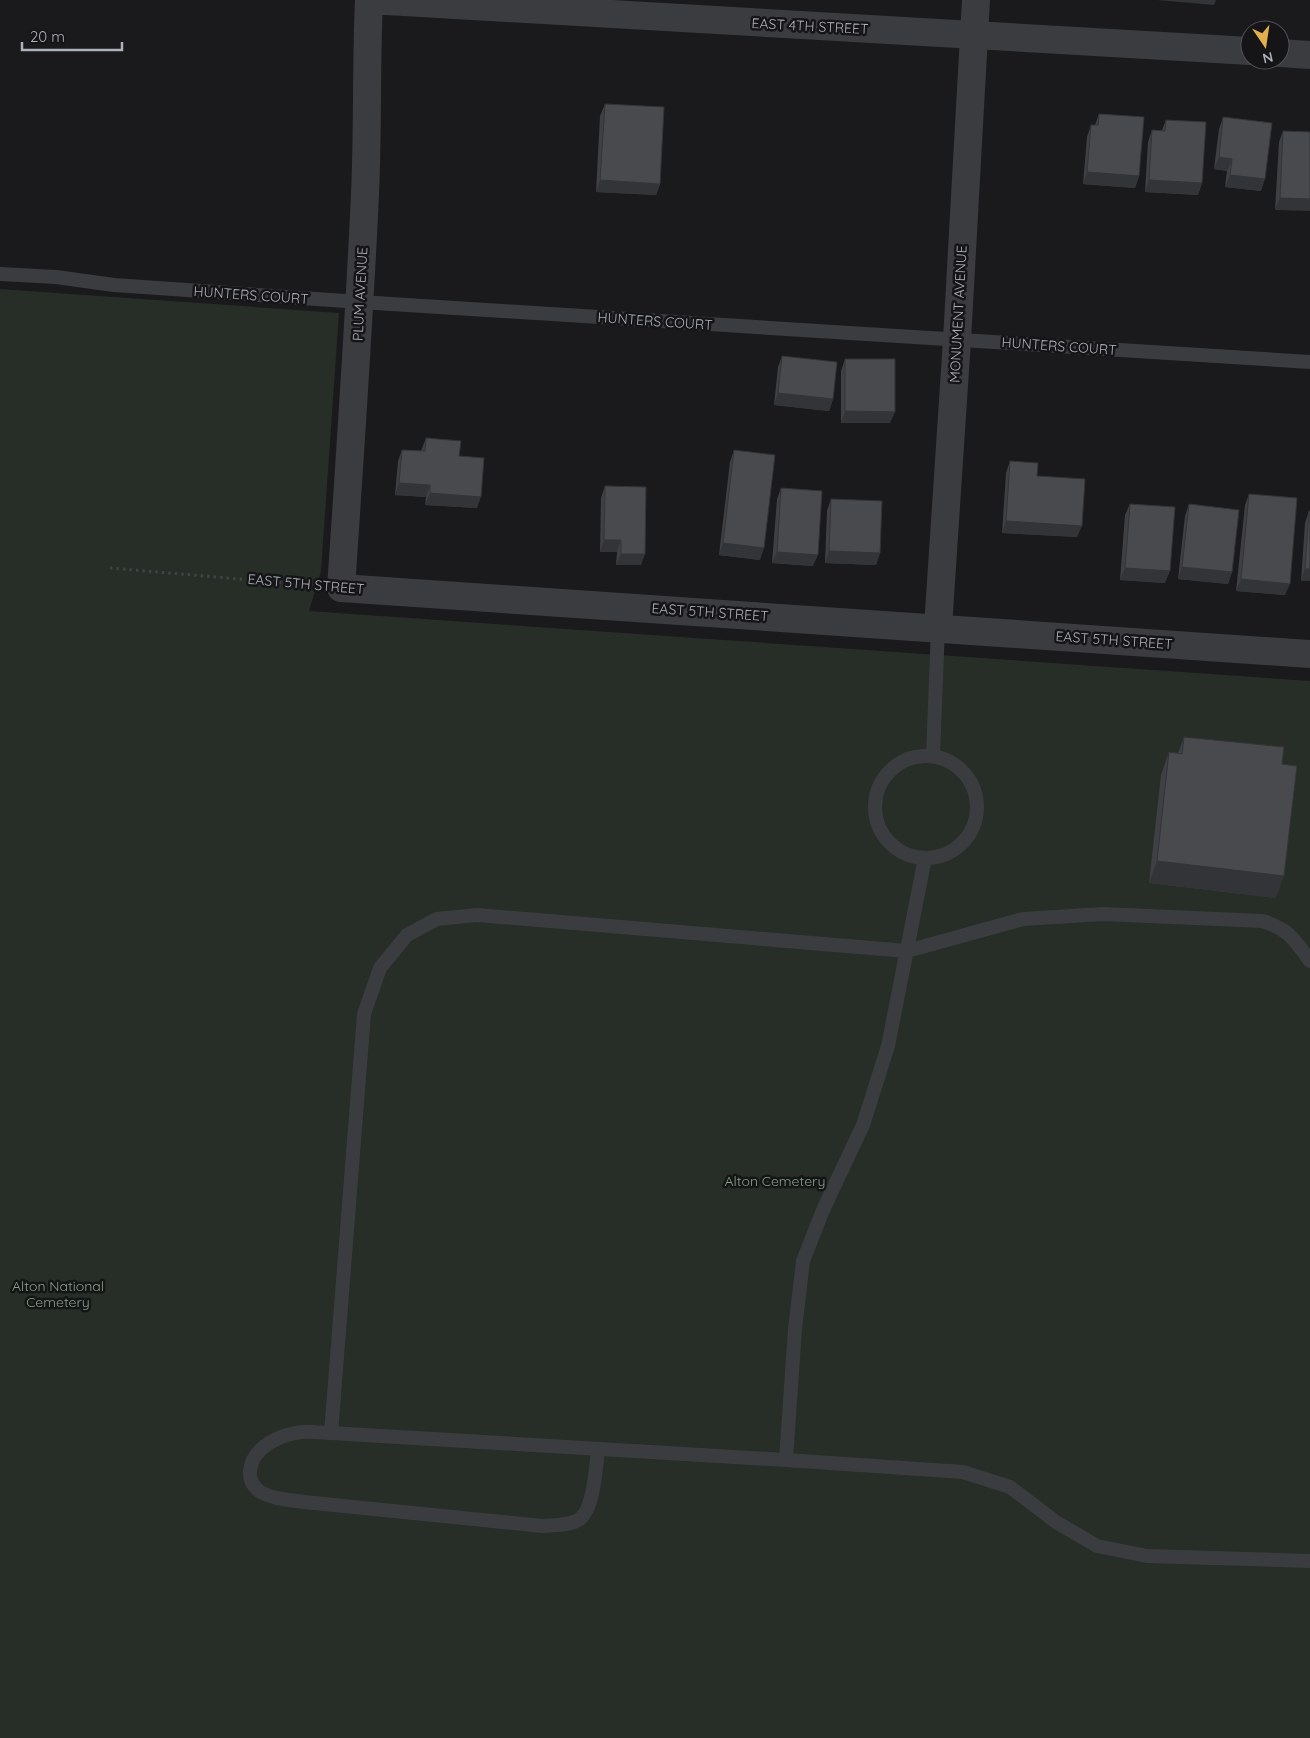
<svg xmlns="http://www.w3.org/2000/svg" width="1310" height="1738" viewBox="0 0 1310 1738" font-family="Quicksand,sans-serif">
	<rect width="100%" height="100%" fill="#1a1a1c"/>
	<path fill="#262e27" d="M0,289l339,24 -18,258 -12,40 1001,70v1057h-1310z"/>
	<g fill="none" stroke-linecap="round" stroke-linejoin="round">
		<path stroke="#414347" stroke-width="3" stroke-dasharray="2.5 4" stroke-linecap="butt" d="M110,568l200,17"/>
		<path stroke="#3b3c40" stroke-width="14" d="M0,274l56,3 58,8 246,17 950,60
			M933,756l5,-129
			M875 807a51 51 0 1 1 102 0a51 51 0 1 1-102 0Z
			M925,858l-37,188 -25,79 -40,85 -20,51 -8,68 -9,131 -455,-27 33,-419 16,-46 27,-33 30,-16 40,-4 430,36 116,-32 80,-5 159,7c28,9 31,17 48,40
			M331,1433c-9,0 -21,-2 -30,-1 -21,3 -49,15 -51,39 -1,8 3,15 9,20 12,8 31,9 45,11l239,24c11,-1 29,0 38,-8 13,-12 15,-52 17,-69
			M786,1460l177,12 47,15 46,35 41,24 50,10 163,5"/>
		<path stroke="#3b3c40" stroke-width="28" d="M369,0c-3,64 -1,129 -4,194 -6,131 -15,262 -24,394l969,66
			M370,0l880,51
			M1280,53l30,2
			M938,627l19,-287 19,-340"/>
	</g>
	<path fill="#3f4043" d="M605,104l55,80 -4,11 -60,-3 4,-76z
		M1099,114l40,62 -4,12 -52,-4 4,-47 4,-12h4z
		M1223,117l38,74 -36,-4 2,-16 -13,-2 5,-40z
		M1166,120l36,63 -4,12 -53,-3 3,-50 4,-12h10z
		M1283,131l27,1 -35,78 4,-68z
		M782,356l51,43 -4,12 -55,-6 4,-38z
		M845,359l45,64h-49v-52z
		M426,438l33,18 18,52 -52,-3 1,-8 -31,-2 3,-34 4,-11 19,1z
		M734,450l26,110 -41,-5 11,-93z
		M1010,461l27,15 40,61 -75,-4 4,-60z
		M605,486l36,79h-25l1,-13h-17l1,-54z
		M781,488l32,78 -41,-3 5,-64z
		M1249,494l36,101 -49,-4 9,-86z
		M831,499l49,54 -4,12 -51,-2 2,-52z
		M1130,504l35,79 -45,-3 5,-65z
		M1189,504l43,68 -4,12 -50,-5 7,-63z
		M1309,511h1v70h-9l4,-58z
		M1184,737l98,27 -6,134 -127,-15 12,-108 8,-23 9,1z"/>
	<path fill="#333437" d="M1157,0h59l-2,5z
		M1219,157l13,2 -5,12 -13,-2z
		M1087,172l52,4 -4,12 -52,-4z
		M1230,175l35,4 -4,12 -36,-4z
		M600,180l60,4 -4,11 -60,-3z
		M1149,180l53,3 -4,12 -53,-3z
		M1280,198l30,1v12l-35,-1z
		M778,393l55,6 -4,12 -55,-6z
		M845,411l50,1 -5,11h-49z
		M399,483l31,2 -4,12 -31,-2z
		M430,493l51,4 -4,11 -52,-3z
		M1006,521l76,5 -5,11 -75,-4z
		M604,540h17l-4,12h-17z
		M723,543l41,5 -4,12 -41,-5z
		M829,551l51,2 -4,12 -51,-2z
		M777,552l41,3 -5,11 -41,-3z
		M621,554h24l-4,11h-25z
		M1182,567l50,5 -4,12 -50,-5z
		M1125,568l45,3 -5,12 -45,-3z
		M1305,569h5v12h-9z
		M1241,579l49,5 -5,11 -49,-4z
		M1157,861l127,15 -8,22 -127,-15z"/>
	<path fill="#494a4e" stroke="#333437" d="M605,104l59,3 -4,77 -60,-4z
		M1099,114l45,3 -5,59 -52,-4 4,-47h7z
		M1223,117l49,6 -7,56 -35,-4 2,-16 -13,-2z
		M1166,120l40,2 -4,61 -53,-3 3,-50 13,1z
		M1283,131l27,1v67l-30,-1z
		M782,356l55,6 -4,37 -55,-6z
		M845,359h50v53l-50,-1z
		M426,438l35,3 -2,15 25,2 -3,39 -51,-4v-8l-31,-2 3,-33 23,1z
		M734,450l41,5 -11,93 -41,-5z
		M1010,461l28,2 -1,13 48,3 -3,47 -76,-5z
		M605,486l41,1 -1,67h-24v-14h-17z
		M781,488l41,3 -4,64 -41,-3z
		M1249,494l48,4 -7,86 -49,-5z
		M831,499l51,2 -2,52 -51,-2z
		M1130,504l45,3 -5,64 -45,-3z
		M1189,504l50,6 -7,62 -50,-5z
		M1309,511h1v58h-5z
		M1184,737l100,10 -2,17 15,2 -13,110 -127,-15 12,-109 13,2z"/>
	<g text-anchor="middle" dominant-baseline="central" stroke-width="5" stroke-linejoin="round" paint-order="stroke">
		<g font-size="14" fill="#adb1ba" stroke="#151517">
			<text transform="translate(810 26) rotate(3)">EAST 4TH STREET</text>
			<text transform="translate(360 294) rotate(-87)">PLUM AVENUE</text>
			<text transform="translate(251 295) rotate(4)">HUNTERS COURT</text>
			<text transform="translate(958 314) rotate(-87)">MONUMENT AVENUE</text>
			<text transform="translate(655 321) rotate(4)">HUNTERS COURT</text>
			<text transform="translate(1059 346) rotate(4)">HUNTERS COURT</text>
			<text transform="translate(306 584) rotate(5)">EAST 5TH STREET</text>
			<text transform="translate(710 612) rotate(4)">EAST 5TH STREET</text>
			<text transform="translate(1114 640) rotate(4)">EAST 5TH STREET</text>
		</g>
		<g font-size="14" fill="#86a388" stroke="#151517">
			<text x="775" y="1181">Alton Cemetery</text>
			<text x="58" y="1286">Alton National<tspan x="58" dy="16">Cemetery</tspan></text>
		</g>
	</g>
	<g transform="translate(1265 45) rotate(167)"><circle r="24" fill="#151517" stroke="#525358"/>
	<path d="M0-4L9 19L0 12L-9 19Z" fill="#e3ae4b"/>
	<text y="-8" font-size="14" font-weight="bold" text-anchor="middle" fill="#adb1ba">N</text>
	</g>
	<path d="M22 42v8h100v-8" fill="none" stroke="#adb1ba" stroke-width="2.5"/>
	<text x="30" y="42" font-size="15" fill="#adb1ba" stroke="#151517" stroke-width="4" paint-order="stroke">20 m</text>
</svg>
